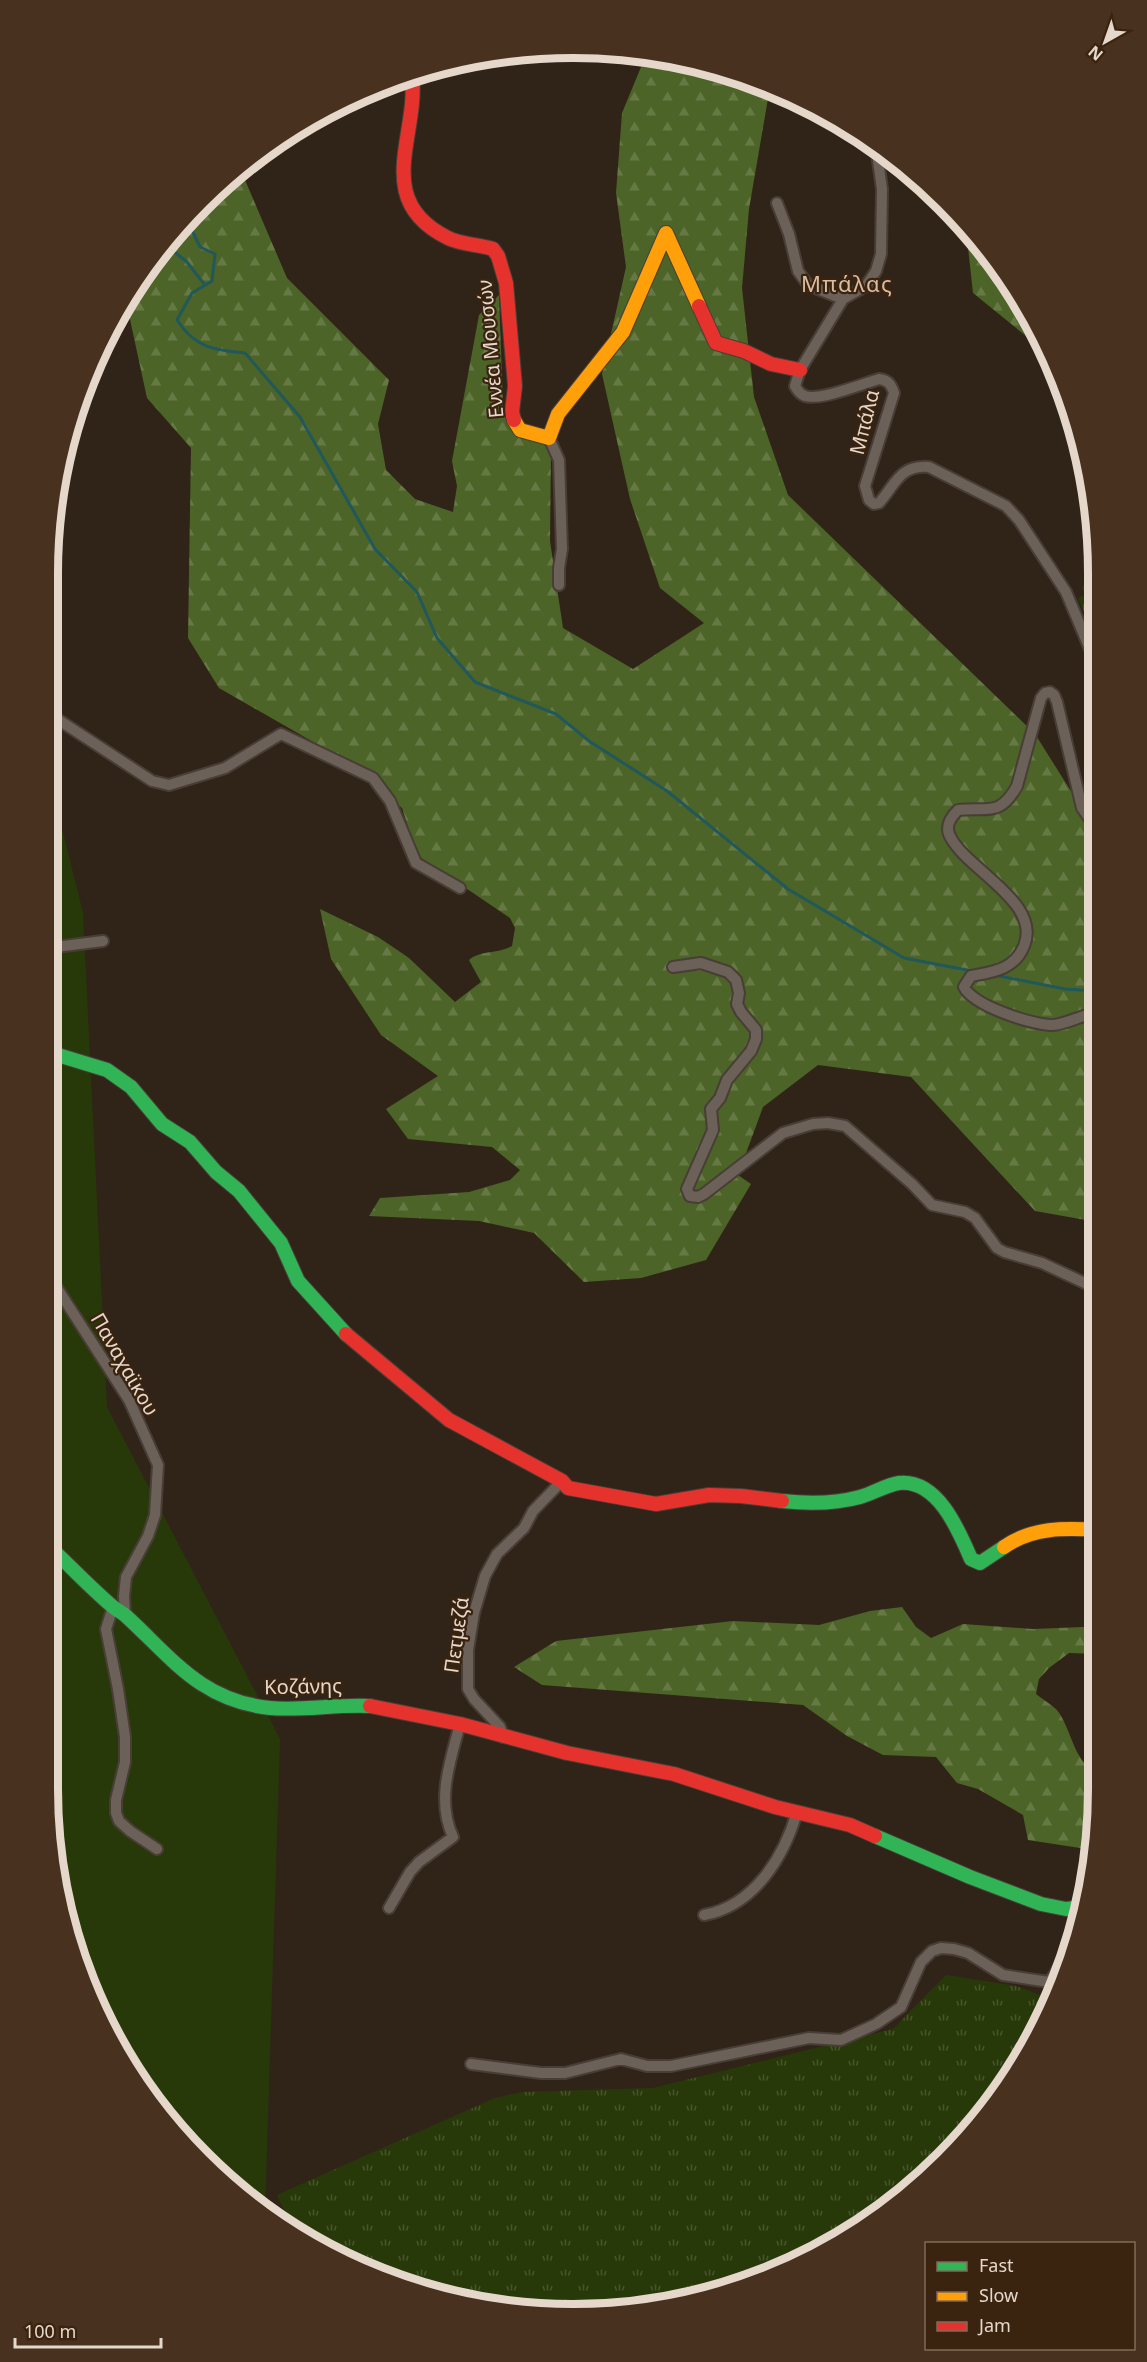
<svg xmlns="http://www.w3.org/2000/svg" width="1147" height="2362" viewBox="0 0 1147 2362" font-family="'Noto Sans',sans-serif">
	<defs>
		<pattern id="grass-tufts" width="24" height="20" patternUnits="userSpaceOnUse" patternTransform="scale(1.5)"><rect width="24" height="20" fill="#283909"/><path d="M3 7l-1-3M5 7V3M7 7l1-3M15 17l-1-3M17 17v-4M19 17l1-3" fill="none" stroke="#47552c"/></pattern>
		<pattern id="forest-firs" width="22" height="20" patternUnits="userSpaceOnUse" patternTransform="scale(1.5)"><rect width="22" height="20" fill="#4c6427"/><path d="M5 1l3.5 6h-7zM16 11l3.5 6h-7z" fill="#667945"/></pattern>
		<pattern id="cemetery-stones" width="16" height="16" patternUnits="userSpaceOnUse" patternTransform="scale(1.5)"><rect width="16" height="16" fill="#283909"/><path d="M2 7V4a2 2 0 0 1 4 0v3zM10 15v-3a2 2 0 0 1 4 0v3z" fill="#47552c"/></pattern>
	</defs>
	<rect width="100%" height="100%" fill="#302419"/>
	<path fill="url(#grass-tufts)" d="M946,1975l70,11 37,14 -43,81 -65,79 -139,100 -164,49 -171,-5 -161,-61 -18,-13v-3l-15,-32 218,-97 27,-6 131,-4 240,-59z"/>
	<path fill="url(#forest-firs)" d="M646,55l30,3 94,29 -21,122 -7,79 12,109 34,98 247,239 61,97 1,391 -62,-11 -124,-134 -93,-12 -55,42 -25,68 13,9 -45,76 -65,18 -57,4 -50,-49 -55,-12 -110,-5 11,-18 89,-6 41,-12 10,-10 -28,-23 -84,-8 -22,-30 52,-33 -57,-41 -50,-76 -11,-50 58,28 31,21 46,44 26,-20 -12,-22c12,-10 30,-6 43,-14l3,-18 -5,-10 -93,-63 -15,-47 -28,-23 -11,-18 -34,-16 -110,-63 -31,-50 3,-190 -44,-50 -21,-97 11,-20 65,-79 40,-33 3,11 42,98 102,102 -11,44 8,46 29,29 38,13 4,-26 -5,-25 27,-146 20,-20 4,111 15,28 23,6 10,14 -1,87 13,87 70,41 71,-46 -44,-35 -30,-89 -28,-125 24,-107 -10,-74 6,-80z
		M966,229l25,25 57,100 -75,-61z
		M902,1607l14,20 15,11 32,-14 70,5 50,-2 15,2 1,25 -30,-1 -20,15 -10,11 -3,15c7,6 21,13 25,22 13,23 13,44 38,60l-6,74 -65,-10 -5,-25 -45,-26 -21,-6 -21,-26 -53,-2 -36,-19 -44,-31 -261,-20 -28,-18 42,-26 177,-20 86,4 51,-14z"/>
	<path fill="url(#cemetery-stones)" d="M1095,582v58l-17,-42 7,-3 -3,-8z"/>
	<path fill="#283909" d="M48,773l35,140 24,494 173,332 -15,472 -38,-28 -70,-74 -81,-151 -28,-169z"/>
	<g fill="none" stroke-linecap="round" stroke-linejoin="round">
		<path stroke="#21585b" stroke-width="3" d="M187,220l13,27 15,7 -3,27 -20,12 -15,27c18,28 37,30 68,33l55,64 75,132 42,43 20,46 38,44 81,32 33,27 78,50 121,98 116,69 68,13
			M164,248l4,-1 18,14 19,24
			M994,975l71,14 31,2"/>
		<g stroke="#493e36" stroke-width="14">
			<path id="street" d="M612,52l2,3
				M876,146l6,43 -1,65 -5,17 -10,15 -23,13 -43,71 -5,16c2,4 5,8 10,10 15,5 57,-12 74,-17 9,1 12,5 15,14l-29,93 4,14 5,4 5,-1c17,-19 20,-38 50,-36l77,39 13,14 47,72 29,69
				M777,203l12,31 9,37 10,14 35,14
				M549,438l10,22 3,89 -3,19v17
				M48,713l104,68 17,4 56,-17 56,-34 92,44 17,23 26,62 44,25
				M1096,828l-14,-20 -25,-106 -3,-7 -4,-3 -5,1 -4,5 -24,88c-17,31 -29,21 -59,24 -8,8 -14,17 -7,28 17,32 91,65 73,108 -10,24 -31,26 -53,30l-7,11c10,19 64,36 86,38 10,1 26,-7 37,-10l9,6
				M48,948l55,-7
				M673,967l28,-4 27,9 8,8 3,13 -2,11 4,8 15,18v9l-5,12 -24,29 -7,18 -9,11 2,21 -26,59 3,7 8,1 6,-3 79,-61 30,-9 15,-1 17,3 67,58 20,21 33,7 10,6 22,30 7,4 38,11 49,23 6,6
				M48,1274l81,126 29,65 -3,50 -7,21 -22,41 -2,19 1,19
				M113,1607l-7,22 12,60 7,48v25l-9,38v13l3,8 11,10 27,18
				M503,1737l-3,-10 -26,-28 -6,-10v-39l6,-37 11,-37 12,-22 27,-26 9,-17 29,-30
				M389,1908l21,-36 9,-10 34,-25c-17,-37 -3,-75 7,-113
				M704,1915c50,-9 80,-58 93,-103
				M471,2064l70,9h24l56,-14 26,7h24l138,-28 32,2 35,-16 25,-17 20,-45 11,-11 9,-3 13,1 14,4 35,22 46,7c15,-17 25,-50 27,-73"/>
		</g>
		<g stroke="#493e36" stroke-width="16">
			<path id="fast" d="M48,1052l59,18 24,17 31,37 28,18 26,30 23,19 42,52 17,38 48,53
				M782,1501c27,3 52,3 78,-4 14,-4 26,-12 39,-14 39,-4 60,48 72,76l9,4 24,-16
				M48,1548l7,4c19,18 37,37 57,54 4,4 10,6 14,10 46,42 75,85 144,92 33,3 67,-4 100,-2
				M875,1836l95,41 71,27 25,5 18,-2"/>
		</g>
		<g stroke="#493e36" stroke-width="16">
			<path id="slow" d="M514,420l6,10 29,8 9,-24 65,-82 43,-99 33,73
				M1004,1547c28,-20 61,-19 94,-17"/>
		</g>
		<g stroke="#493e36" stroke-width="16">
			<path id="jam" d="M412,76c7,60 -41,124 36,162 14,7 30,6 45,11l5,7 8,27 9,103 -3,26 2,8
				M699,306l17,37 28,8 27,13 29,6
				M346,1334l103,86 113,61 6,7 88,16 53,-9 32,1 41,5
				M370,1706l90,18 107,29 107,21 101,33 75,18 25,11"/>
		</g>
		<use href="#street" stroke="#6b6159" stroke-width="10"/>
		<use href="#fast" stroke="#30b455" stroke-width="14"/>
		<use href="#slow" stroke="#ff9f0a" stroke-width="14"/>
		<use href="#jam" stroke="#e5322d" stroke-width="14"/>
	</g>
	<g text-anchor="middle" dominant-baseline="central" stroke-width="4.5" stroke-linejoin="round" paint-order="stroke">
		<g font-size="20" fill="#e6d7cb" stroke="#3a230f">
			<text transform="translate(490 349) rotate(-95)">Εννέα Μουσών</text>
			<text transform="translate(864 422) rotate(-76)">Μπάλα</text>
			<text transform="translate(125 1364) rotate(60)">Παναχαϊκου</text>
			<text transform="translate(456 1635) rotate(-82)">Πετμεζά</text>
			<text transform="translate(303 1686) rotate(-1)">Κοζάνης</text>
		</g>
		<g font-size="22" letter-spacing="1.5" fill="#dabca4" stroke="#3a230f">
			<text x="847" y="283">Μπάλας</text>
		</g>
	</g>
	<path d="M0 0H1147V2362H0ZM573 58H573A515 515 0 0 1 1088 573V1789A515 515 0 0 1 573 2304H573A515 515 0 0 1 58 1789V573A515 515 0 0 1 573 58Z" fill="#48311e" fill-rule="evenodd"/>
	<path fill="none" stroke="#e6d7cb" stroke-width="8" d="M573 58H573A515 515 0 0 1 1088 573V1789A515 515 0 0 1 573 2304H573A515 515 0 0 1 58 1789V573A515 515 0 0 1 573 58Z"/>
	<rect x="925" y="2242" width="210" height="108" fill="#3a230f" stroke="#7f6b5a" stroke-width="1.5"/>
	<rect x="937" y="2262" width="30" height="9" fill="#30b455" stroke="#7f6b5a" stroke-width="1.5"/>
	<text x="979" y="2272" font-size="18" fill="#e6d7cb">Fast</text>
	<rect x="937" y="2292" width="30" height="9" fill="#ff9f0a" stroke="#7f6b5a" stroke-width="1.5"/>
	<text x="979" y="2302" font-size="18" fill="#e6d7cb">Slow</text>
	<rect x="937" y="2322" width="30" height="9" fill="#e5322d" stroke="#7f6b5a" stroke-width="1.5"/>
	<text x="979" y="2332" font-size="18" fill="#e6d7cb">Jam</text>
	<g transform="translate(1105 42) rotate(220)" stroke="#3a230f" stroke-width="4.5" paint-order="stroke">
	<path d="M0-4.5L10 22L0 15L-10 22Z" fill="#e6d7cb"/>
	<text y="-9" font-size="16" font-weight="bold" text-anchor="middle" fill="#e6d7cb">N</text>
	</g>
	<path d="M15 2338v9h146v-9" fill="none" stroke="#e6d7cb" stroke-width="3"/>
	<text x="24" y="2338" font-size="18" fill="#e6d7cb" stroke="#3a230f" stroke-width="4.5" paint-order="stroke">100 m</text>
</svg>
